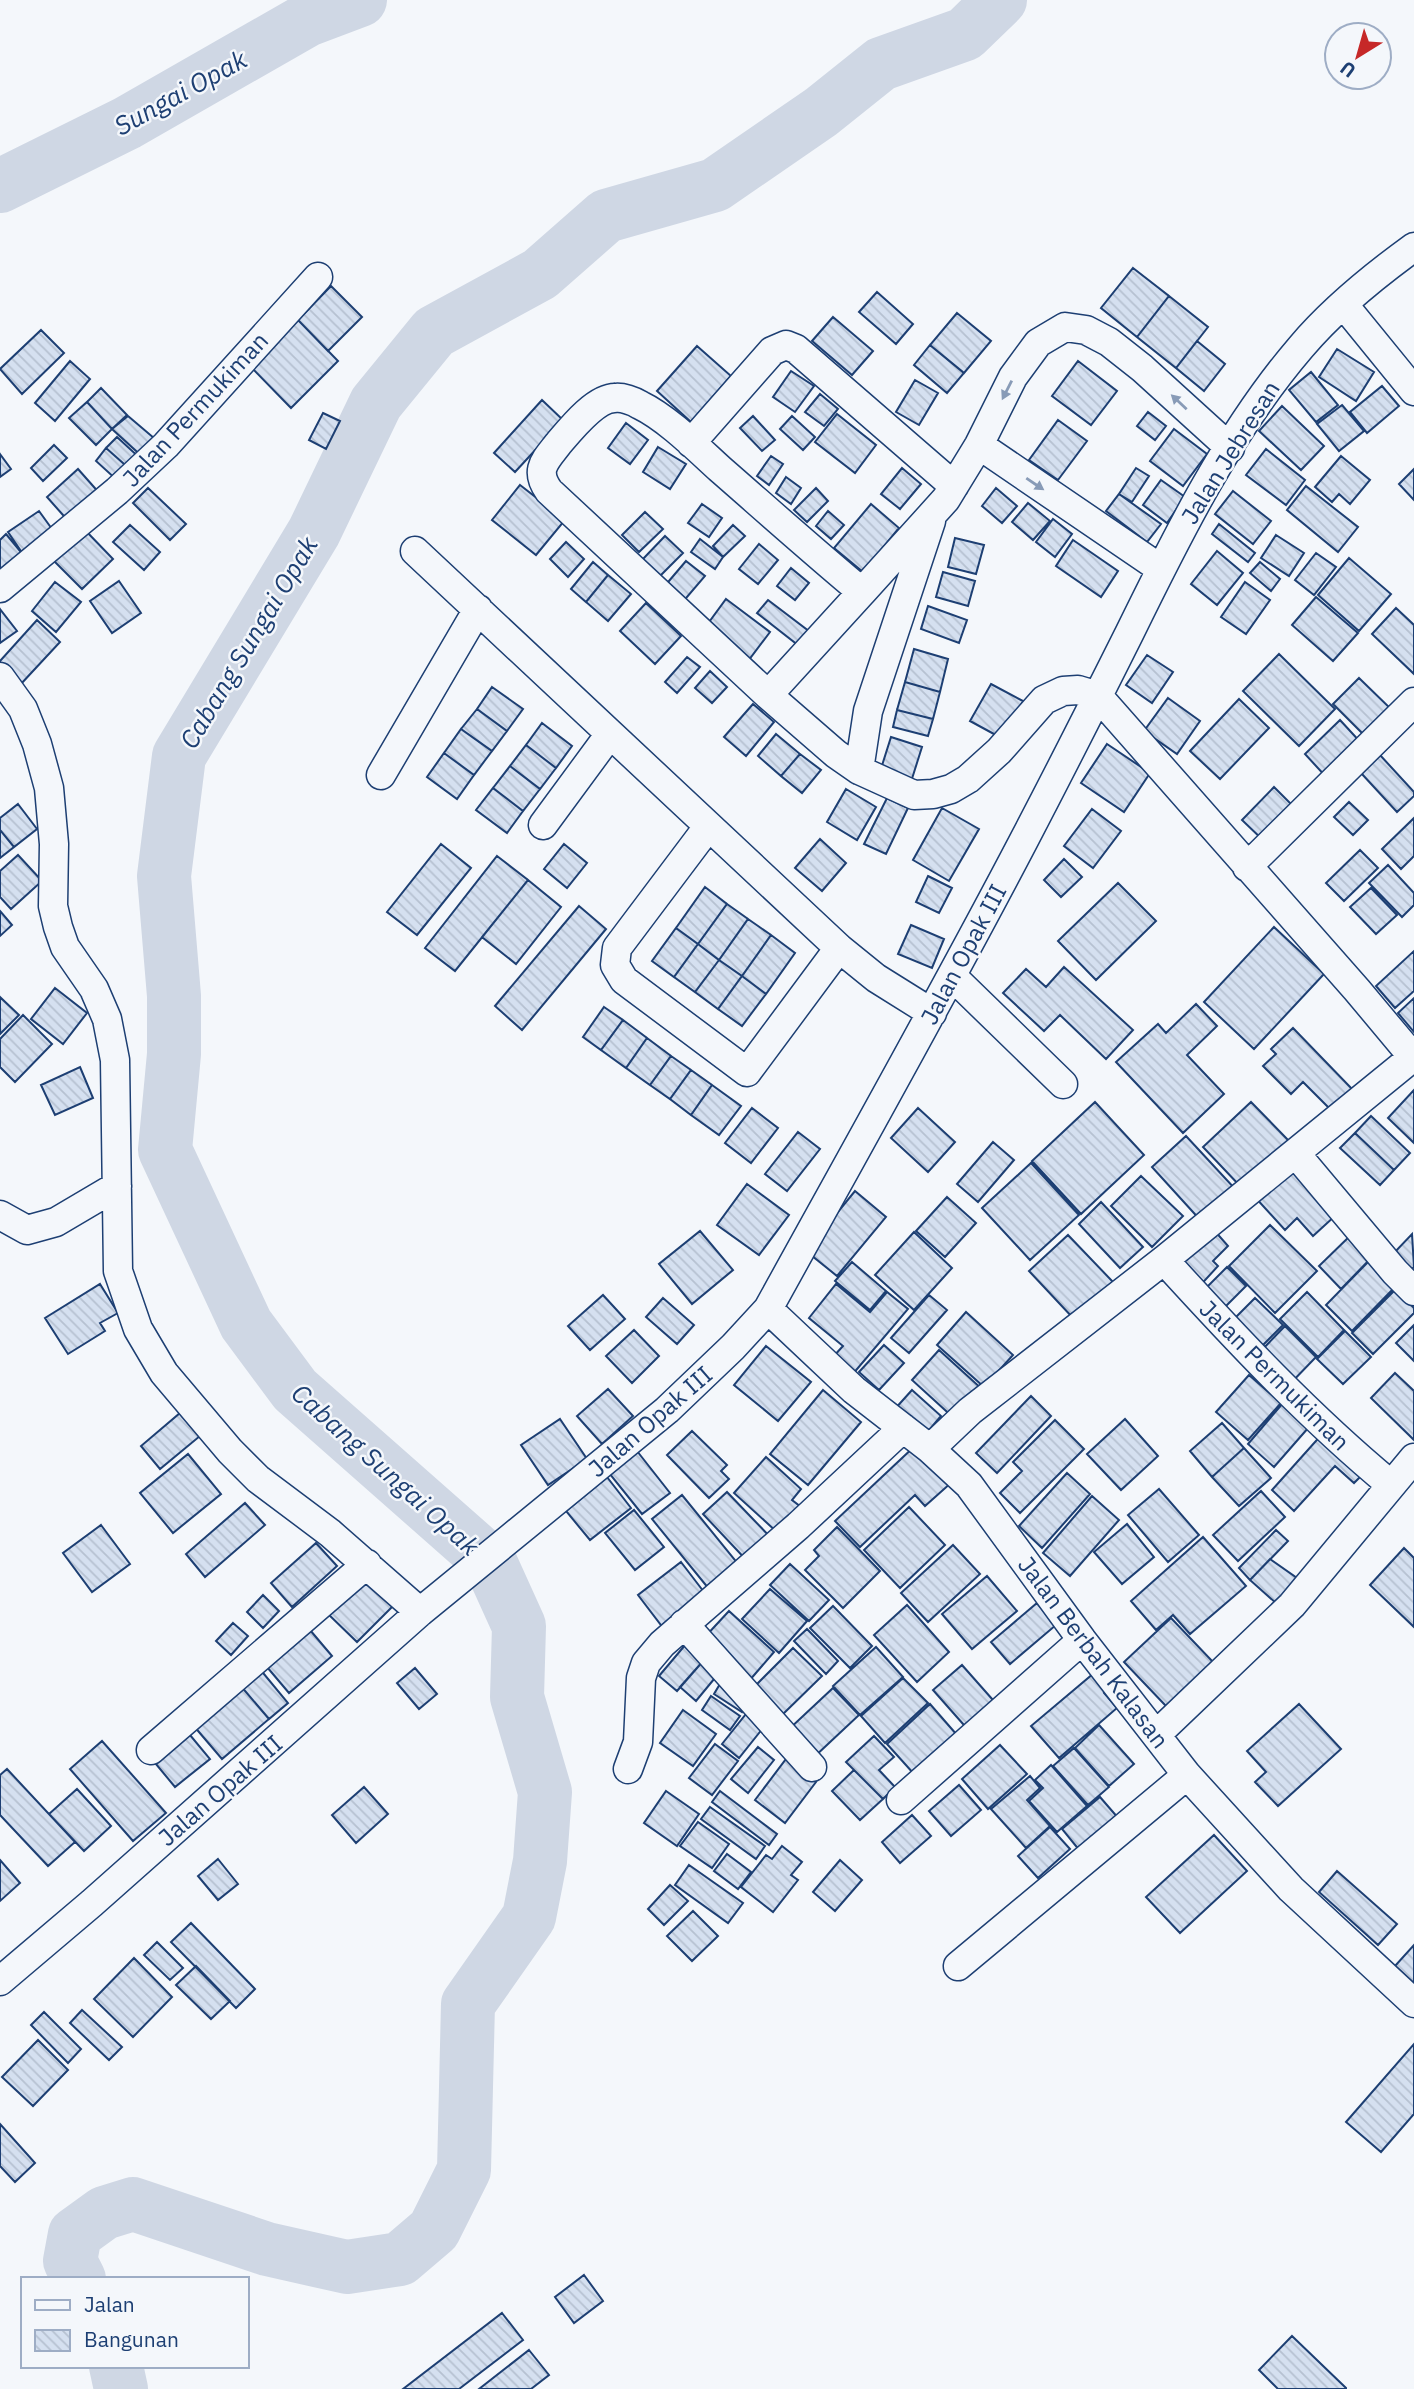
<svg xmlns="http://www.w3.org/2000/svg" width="1414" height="2389" viewBox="0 0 1414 2389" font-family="'IBM Plex Sans',sans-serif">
	<defs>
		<pattern id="building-back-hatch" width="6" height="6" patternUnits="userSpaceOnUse" patternTransform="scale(1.75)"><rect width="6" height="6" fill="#d5e0f0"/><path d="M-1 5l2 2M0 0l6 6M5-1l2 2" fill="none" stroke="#b6c1d1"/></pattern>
	</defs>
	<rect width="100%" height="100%" fill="#f4f7fb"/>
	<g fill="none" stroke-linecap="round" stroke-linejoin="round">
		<path stroke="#cfd7e4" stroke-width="54" d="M0,186l127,-63 180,-103 53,-20
			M79,2279l-9,-18 5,-27 29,-21 29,-9 134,45 80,18 53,-8 34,-29 30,-60 4,-166 61,-87 11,-56 5,-69 -28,-95 2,-71 -29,-64 -195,-172 -49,-66 -81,-174 9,-96v-58l-10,-120 15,-120 135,-224 62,-129 58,-71 106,-58 66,-58 109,-31 106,-73 60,-48 84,-30 35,-34
			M116,2366l5,23"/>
	</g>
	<path fill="url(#building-back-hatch)" stroke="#1d3f73" stroke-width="2" d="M1133,268l36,28 -32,41 -36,-29z
		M331,286l31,31 -34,34 -30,-31z
		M877,292l36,32 -17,20 -37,-32z
		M1169,296l39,31 -32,41 -39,-31z
		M957,313l34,28 -27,32 -34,-28z
		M833,317l40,34 -21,24 -40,-34z
		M298,320l40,41 -47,47 -40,-41z
		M41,330l23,23 -42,41 -22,-25z
		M1197,341l28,23 -21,27 -28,-23z
		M930,345l34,28 -17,20 -33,-28z
		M697,346l34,30 -40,46 -34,-31z
		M1337,349l37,23 -18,29 -37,-24z
		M70,361l20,18 -35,42 -20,-18z
		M1078,361l39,30 -26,34 -39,-29z
		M791,371l23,15 -19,26 -22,-15z
		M1311,372l27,33 -22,17 -27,-32z
		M915,380l23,13 -19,32 -23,-13z
		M1382,386l17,20 -32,27 -17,-21z
		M101,388l26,27 -15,14 -25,-27z
		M820,394l18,15 -14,17 -19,-14z
		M542,400l21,20 -48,52 -21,-19z
		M87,402l25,27 -16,16 -27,-27z
		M1342,405l22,26 -25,20 -22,-27z
		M1282,406l42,40 -23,24 -42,-39z
		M1148,412l18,14 -11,14 -18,-14z
		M323,413l17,8 -14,28 -17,-9z
		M837,414l39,31 -21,28 -40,-31z
		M128,416l33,28 -15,16 -34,-31z
		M753,416l22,24 -13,11 -22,-23z
		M792,416l23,21 -12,13 -23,-21z
		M1058,420l29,21 -29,39 -29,-20z
		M626,423l22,17 -18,24 -22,-16z
		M1174,429l33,25 -24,32 -33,-25z
		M117,437l25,23 -10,11 -26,-23z
		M54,445l13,13 -24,23 -12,-13z
		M658,447l28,17 -16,25 -27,-17z
		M106,448l26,23 -13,11 -23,-21z
		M1266,449l39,31 -19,25 -40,-30z
		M0,454l11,15 -11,8z
		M771,456l12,8 -14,21 -12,-9z
		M1341,456l29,24 -20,24 -11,-10 -7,8 -17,-15z
		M902,468l19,16 -21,25 -19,-15z
		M1136,468l13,8 -17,26 -13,-8z
		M78,469l23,26 -31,28 -23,-26z
		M1414,469v31l-15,-16z
		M786,477l15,11 -10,16 -15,-11z
		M1161,480l24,17 -18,26 -24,-18z
		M520,485l45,35 -29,35 -44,-35z
		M1306,486l52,41 -20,25 -51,-42z
		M148,488l38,36 -16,16 -37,-37z
		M816,488l12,13 -21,21 -13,-12z
		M996,488l21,18 -15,17 -20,-17z
		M1233,491l38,30 -18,23 -38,-30z
		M1119,494l42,30 -14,18 -41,-31z
		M1028,503l22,18 -17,19 -21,-18z
		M702,504l20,14 -13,19 -21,-14z
		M871,504l28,24 -36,44 -29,-24z
		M39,511l18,25 -32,21 -17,-25z
		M828,511l16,14 -13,14 -15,-13z
		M645,512l18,17 -24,23 -17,-17z
		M1053,519l19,15 -17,23 -19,-15z
		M1219,524l36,29 -7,9 -36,-28z
		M130,525l30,27 -16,18 -31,-28z
		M733,525l12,11 -22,21 -10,-11z
		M85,530l28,29 -31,30 -28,-28z
		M6,534l19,23 -25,21v-38z
		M1276,535l28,18 -15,23 -28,-18z
		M665,536l18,17 -24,24 -17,-17z
		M955,538l29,7 -8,29 -28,-7z
		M700,539l23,18 -8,12 -24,-17z
		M1073,540l45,31 -17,26 -45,-31z
		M566,542l18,17 -16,18 -18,-18z
		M759,544l19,16 -20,24 -19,-15z
		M1217,551l26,22 -26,32 -26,-21z
		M1316,553l20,14 -22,28 -19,-15z
		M1349,558l42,36 -32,37 -41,-36z
		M686,561l19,15 -24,28 -18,-16z
		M593,562l15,13 -22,27 -15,-13z
		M1260,562l20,17 -9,12 -21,-18z
		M791,568l18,15 -14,17 -18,-14z
		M943,572l32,9 -7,25 -32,-9z
		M608,575l23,19 -23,27 -22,-19z
		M119,581l22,32 -29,20 -22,-32z
		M55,582l26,20 -25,30 -24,-21z
		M1245,582l25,18 -24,34 -25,-17z
		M1316,597l42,36 -25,28 -41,-36z
		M726,599l44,33 -22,29 -44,-32z
		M768,600l46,35 -11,14 -46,-36z
		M646,603l35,33 -26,28 -35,-33z
		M928,606l39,14 -8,23 -38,-14z
		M1396,608l18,17v49l-42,-40z
		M0,609l17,22 -17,12z
		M37,620l23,22 -40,43 -20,-18v-6z
		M914,649l34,10 -8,33 -35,-10z
		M1279,654l56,55 -36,37 -56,-55z
		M1147,655l26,17 -21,31 -26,-18z
		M687,657l13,10 -23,26 -12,-11z
		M710,671l17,16 -15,16 -17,-15z
		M1359,678l35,34 -26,27 -35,-35z
		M905,682l35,10 -7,27 -36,-9z
		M991,684l32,17 -18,39 -35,-19z
		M492,687l31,22 -16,22 -30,-22z
		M1168,698l32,23 -23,33 -33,-23z
		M1239,699l30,29 -49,51 -30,-28z
		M753,704l21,18 -28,34 -22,-19z
		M477,709l30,22 -15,20 -31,-22z
		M897,710l36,9 -5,17 -35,-9z
		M1340,720l23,25 -35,34 -23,-25z
		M542,723l30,23 -16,22 -30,-23z
		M461,729l31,22 -18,24 -30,-22z
		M776,734l24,20 -19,22 -23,-20z
		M891,737l31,10 -12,38 -31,-10z
		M1107,744l43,29 -26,39 -43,-29z
		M526,745l30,23 -16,21 -30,-23z
		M444,753l30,22 -17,24 -30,-22z
		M800,754l21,16 -19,23 -21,-17z
		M1380,755l34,37v4l-17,16 -36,-39z
		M510,766l30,23 -17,22 -30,-23z
		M1274,787l22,22 -31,33 -23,-22z
		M493,788l30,23 -16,22 -31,-23z
		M846,789l30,18 -19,33 -30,-18z
		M887,798l21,10 -22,46 -22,-10z
		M1349,802l19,18 -15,15 -19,-18z
		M18,804l19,25 -23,18 -14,-17v-12z
		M942,808l37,21 -30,52 -36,-21z
		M1092,809l29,22 -28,37 -29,-22z
		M1414,818v38l-13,13 -19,-20z
		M0,830l14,17 -14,11z
		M820,839l26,24 -24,28 -27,-23z
		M441,844l30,24 -54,67 -30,-23z
		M564,844l23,19 -20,25 -23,-19z
		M1360,850l18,18 -34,33 -18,-18z
		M18,855l24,26 -31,28 -11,-12v-26z
		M497,856l31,24 -73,91 -30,-23z
		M1064,859l18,18 -21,20 -17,-17z
		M1388,865l26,28v12l-12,12 -33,-34z
		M928,876l24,12 -13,25 -23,-11z
		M528,880l33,27 -45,57 -34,-27z
		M1118,883l38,38 -60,59 -38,-39z
		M705,887l22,17 -29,40 -22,-16z
		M1371,888l26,27 -21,19 -26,-27z
		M727,904l21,15 -29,41 -21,-16z
		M579,906l27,23 -84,101 -27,-24z
		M0,911l12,14 -12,11z
		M748,919l23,16 -29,41 -23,-16z
		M911,925l33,14 -12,29 -34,-14z
		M1274,927l50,47 -70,75 -50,-47z
		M676,928l22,16 -24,33 -22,-16z
		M771,935l24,18 -29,41 -24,-18z
		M698,944l21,16 -24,32 -21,-15z
		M1414,951v40l-19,17 -19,-22z
		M719,960l23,16 -24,33 -23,-17z
		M1064,967l69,63 -27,29 -46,-44 -16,16 -41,-38 23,-24 20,18z
		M742,976l24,18 -24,32 -24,-17z
		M55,988l32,25 -24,31 -32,-25z
		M0,997l19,18 -19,19z
		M1414,998v34l-16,-19z
		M1196,1004l21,22 -30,29 37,39 -41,39 -67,-71 42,-38 8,9z
		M604,1007l19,13 -22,30 -18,-13z
		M23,1015l29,29 -37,38 -15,-15v-28z
		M623,1020l24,18 -21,30 -25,-18z
		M1293,1028l60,62 -21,21 -29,-29 -12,12 -28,-28 13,-12 -5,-5z
		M647,1038l24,18 -21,29 -24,-17z
		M671,1056l20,14 -21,29 -20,-14z
		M80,1067l13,31 -38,17 -14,-30z
		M691,1070l21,15 -21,30 -21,-16z
		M712,1085l29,21 -22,29 -28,-20z
		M1414,1090v53l-26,-25z
		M1095,1102l49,53 -63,59 -49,-53z
		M1251,1102l38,39 -48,46 -38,-40z
		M752,1108l26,20 -27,35 -26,-20z
		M918,1108l37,34 -27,30 -37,-34z
		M1371,1116l39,37 -16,17 -39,-37z
		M798,1132l22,17 -33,42 -22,-17z
		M1355,1133l39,37 -14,15 -40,-37z
		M1186,1136l51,55 -34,32 -51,-56z
		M993,1142l21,18 -36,42 -21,-18z
		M1031,1163l48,52 -49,45 -48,-52z
		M1289,1164l47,51 -23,21 -16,-18 -12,12 -31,-34z
		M1141,1176l42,40 -31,31 -41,-41z
		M747,1184l42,31 -30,40 -42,-30z
		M855,1191l31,26 -49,59 -31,-25z
		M947,1197l29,26 -31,34 -29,-26z
		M1101,1202l42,45 -23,21 -41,-44z
		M1270,1225l47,46 -42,42 -46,-47z
		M1213,1229l15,17 -15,15 5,5 -22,24 -23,-23z
		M700,1231l33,39 -41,34 -33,-40z
		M914,1232l38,36 -38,42 -39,-35z
		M1353,1233l21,22 -33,34 -22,-23z
		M1412,1234l2,33 -4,4 -17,-17z
		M1068,1235l45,47 -39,37 -45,-48z
		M1370,1260l26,26 -44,45 -26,-26z
		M852,1262l34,29 -16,19 -35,-29z
		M1227,1267l19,19 -28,28 -19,-19z
		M100,1284l18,29 -18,10 5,8 -37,23 -23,-36z
		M836,1284l34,28 17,-20 21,17 -56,66 -20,-17 11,-12 -34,-28z
		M1396,1289l18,19v5l-41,41 -21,-21z
		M1307,1292l37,38 -26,27 -38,-38z
		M603,1295l22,24 -35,31 -22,-24z
		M929,1295l18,15 -38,43 -18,-15z
		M663,1298l31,27 -17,19 -31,-27z
		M1255,1298l28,27 -29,29 -27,-28z
		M966,1312l47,43 -29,32 -47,-42z
		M1414,1325v36l-18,-18z
		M1285,1326l31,31 -29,30 -31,-31z
		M634,1330l25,26 -27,27 -26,-27z
		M1345,1331l26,26 -28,27 -26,-25z
		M884,1345l20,18 -25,27 -20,-18z
		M766,1346l45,36 -33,39 -44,-36z
		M939,1350l44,40 -27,30 -44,-40z
		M1395,1373l19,18v49l-43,-42z
		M1249,1375l32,28 -33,37 -32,-28z
		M608,1389l25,27 -31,28 -25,-28z
		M823,1390l38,32 -53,63 -38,-31z
		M912,1390l29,26 -17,20 -30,-26z
		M1031,1396l20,20 -54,57 -21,-20z
		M1283,1403l26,24 -35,40 -26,-23z
		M180,1413l20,23 -40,33 -19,-23z
		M560,1419l27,40 -39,26 -27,-40z
		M1125,1419l33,37 -37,34 -34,-36z
		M1055,1420l29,29 -64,64 -20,-20 22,-22 -9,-9z
		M1222,1423l22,25 -32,29 -22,-26z
		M692,1431l35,34 -6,6 8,8 -20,19 -42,-43z
		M1324,1432l43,38 -13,13 -19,-17 -41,45 -22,-21z
		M917,1444l35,38 -27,24 -10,-11 -55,52 -25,-26z
		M1244,1448l27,30 -32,28 -27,-29z
		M637,1451l33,42 -28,21 -33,-41z
		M188,1454l33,40 -48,39 -33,-40z
		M766,1457l35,32 -9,11 9,7 -23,26 -44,-40z
		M1067,1473l23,21 -48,54 -23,-22z
		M607,1477l24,31 -41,32 -24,-29z
		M1159,1489l40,46 -31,27 -40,-47z
		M1261,1491l24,26 -47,44 -25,-26z
		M727,1492l48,50 -24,23 -48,-51z
		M682,1495l57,70 -30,24 -57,-70z
		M1092,1496l27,24 -49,56 -27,-23z
		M245,1503l20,22 -60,52 -19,-23z
		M909,1507l36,38 -45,43 -36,-38z
		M634,1510l30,37 -29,23 -30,-37z
		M1127,1524l27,33 -32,27 -28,-32z
		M101,1525l29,39 -38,28 -29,-39z
		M837,1527l43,44 -37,37 -38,-38 14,-14 -5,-6z
		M1276,1530l12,11 -38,39 -11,-12z
		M1203,1537l43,49 -56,48 -17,-19 -17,15 -25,-29z
		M316,1543l21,23 -45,41 -21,-24z
		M953,1545l27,29 -52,48 -27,-29z
		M1404,1548l10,10v69l-44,-42z
		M1270,1559l27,19 -20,26 -27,-24z
		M681,1562l26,34 -43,33 -26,-34z
		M790,1564l39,36 -20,21 -39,-36z
		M363,1576l30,30 -36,36 -30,-29z
		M987,1576l30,35 -45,38 -30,-35z
		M770,1589l37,32 -28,32 -37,-34z
		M263,1595l16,16 -16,17 -16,-16z
		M1037,1603l19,22 -46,39 -19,-22z
		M907,1605l42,47 -32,30 -43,-47z
		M833,1606l39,40 -22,22 -40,-40z
		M729,1611l45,41 -25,29 -46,-42z
		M1171,1618l42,44 -47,44 -42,-44z
		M233,1623l15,13 -17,19 -15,-14z
		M807,1629l31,32 -12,13 -32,-33z
		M310,1630l22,26 -43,37 -22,-26z
		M686,1644l18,16 -27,31 -18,-15z
		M876,1647l27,30 -43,38 -27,-29z
		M793,1648l29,28 -41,40 -28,-28z
		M704,1660l15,13 -23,28 -16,-14z
		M962,1665l38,43 -29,25 -38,-43z
		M259,1668l29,35 -19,16 -29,-34z
		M415,1668l22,26 -18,15 -22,-26z
		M1100,1668l14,17 -10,8 13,15 -58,50 -28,-32z
		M903,1678l25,25 -43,40 -24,-27z
		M720,1684l28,18 -6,10 -28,-18z
		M240,1685l29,34 -47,40 -29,-34z
		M833,1688l26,27 -46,43 -26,-27z
		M711,1696l29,20 -10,14 -28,-20z
		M930,1704l27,31 -43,39 -27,-30z
		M1299,1704l42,45 -63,57 -23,-24 11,-10 -19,-21z
		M750,1709l17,14 -28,35 -17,-14z
		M683,1710l33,24 -23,32 -33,-23z
		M1099,1725l35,39 -25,22 -34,-38z
		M185,1729l25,30 -35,28 -24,-29z
		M874,1736l20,21 -15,13 16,17 -12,12 -37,-37z
		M102,1741l64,72 -33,28 -63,-72z
		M715,1744l23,17 -26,34 -23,-17z
		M1000,1745l27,29 -39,35 -26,-30z
		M758,1747l16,13 -26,33 -17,-14z
		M1074,1748l35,39 -21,18 -35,-39z
		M786,1759l30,23 -31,41 -30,-23z
		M1051,1765l36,41 -30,26 -28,-31 14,-13 -8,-8z
		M7,1769l68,73 -27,24 -48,-51v-40z
		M854,1770l29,29 -23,21 -28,-29z
		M1030,1776l10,12 -13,12 23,26 -24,22 -35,-39z
		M959,1785l22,25 -30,26 -22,-25z
		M364,1787l24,27 -32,29 -24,-28z
		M77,1789l34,37 -27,25 -35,-37z
		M666,1791l33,23 -22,32 -33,-23z
		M720,1791l57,43 -8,11 -57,-43z
		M1100,1797l19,22 -39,32 -18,-22z
		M710,1807l55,39 -9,13 -55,-40z
		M912,1815l19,21 -31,27 -18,-21z
		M698,1822l31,22 -17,24 -32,-22z
		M1050,1827l20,22 -32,29 -20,-22z
		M1214,1835l33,36 -67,62 -34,-36z
		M782,1846l20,16 -11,13 7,5 -25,32 -32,-25 25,-32 6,4z
		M727,1854l24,18 -13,17 -24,-18z
		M218,1859l20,25 -20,16 -20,-24z
		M0,1860l20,23 -20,18z
		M840,1860l22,20 -27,31 -22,-19z
		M689,1865l54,38 -15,20 -53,-38z
		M1337,1871l60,53 -19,21 -59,-53z
		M670,1885l18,16 -24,24 -16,-16z
		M693,1911l25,25 -26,25 -25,-25z
		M191,1923l64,66 -19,19 -65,-66z
		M157,1942l26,26 -13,12 -26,-25z
		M1414,1945v39l-19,-18z
		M134,1958l38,39 -39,40 -39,-38z
		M196,1966l34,35 -19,18 -35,-34z
		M82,2010l40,37 -13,13 -39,-37z
		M44,2012l37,37 -13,14 -37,-38z
		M38,2040l30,30 -35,36 -31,-29z
		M1414,2044v70l-33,38 -35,-30z
		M0,2124l35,39 -20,19 -15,-16z
		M584,2275l19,26 -29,22 -19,-26z
		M502,2313l21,27 -64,49h-56z
		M1292,2336l54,52v1h-68l-19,-19z
		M529,2350l20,25 -18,14h-52z"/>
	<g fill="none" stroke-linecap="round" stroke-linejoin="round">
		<g stroke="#1d3f73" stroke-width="31">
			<path id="minor" d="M1344,305l70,86
				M691,443l81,-92 14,-6 10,4 158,137
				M979,445l182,124
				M415,551l424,397 37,30 56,35
				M0,588l117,-97 49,-46 152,-168
				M0,677l23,32 14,35 12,44 5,56 -1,62 5,21 7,20 29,42 13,30 8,41 3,211 20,58 26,44 66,78 28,28 72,54 90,79
				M768,695l94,-103
				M859,770l9,-59 63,-190
				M381,775l97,-166
				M543,825l67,-91
				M708,827l-91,121 -2,17 9,15 123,92 92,-124
				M1247,867l167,-165
				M952,976l111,108
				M1296,1154l99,118 19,19
				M0,1215l27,15 29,-8 61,-36
				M1164,1260c72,79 144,156 226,224
				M768,1309l86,81 76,59 39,36 113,155 105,135 104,114 123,114
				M930,1449l40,-38 194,-151 249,-203 -56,-67 -259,-294 -20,-6 -15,1 -19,9 -45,51 -31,28 -17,10 -18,5 -19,1 -55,-25 -23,-16 -68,-59 -219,-204c-15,-21 -4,-30 9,-47 12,-14 37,-46 57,-46 7,-1 19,3 25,7 27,13 58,44 80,64 47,41 94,83 142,123l84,-93 33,-54 34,-68 25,-34 27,-16 21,3 23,12 33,26 88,80
				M684,1624l128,143
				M1157,1734l135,-129 122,-147
				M151,1750l216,-186
				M628,1769l10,-27 3,-64 5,-15 16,-19 136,-118 105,-98
				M901,1800l181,-160
				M958,1966l229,-191
				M0,1981l92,-78 328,-291 247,-202 66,-63 35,-38c86,-156 174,-312 256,-469 36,-69 71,-138 106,-208 48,-98 99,-201 171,-285 32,-38 73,-71 113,-100"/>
		</g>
		<use href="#minor" stroke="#f4f7fb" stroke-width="28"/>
	</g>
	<defs><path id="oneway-solid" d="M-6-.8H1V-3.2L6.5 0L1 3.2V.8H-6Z" transform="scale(1.75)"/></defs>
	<g fill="#889bb7">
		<use href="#oneway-solid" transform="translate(1007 390) rotate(117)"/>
		<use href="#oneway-solid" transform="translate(1179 402) rotate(-137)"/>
		<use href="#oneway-solid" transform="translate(1035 484) rotate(34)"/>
	</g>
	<g text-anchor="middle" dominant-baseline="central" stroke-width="5" stroke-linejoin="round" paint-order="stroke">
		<g font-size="24" fill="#1d3f73" stroke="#f4f7fb">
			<text transform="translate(195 409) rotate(-47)">Jalan Permukiman</text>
			<text transform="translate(1230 452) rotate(-58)">Jalan Jebresan</text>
			<text transform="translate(963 954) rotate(-62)">Jalan Opak III</text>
			<text transform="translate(1275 1375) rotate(45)">Jalan Permukiman</text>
			<text transform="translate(650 1421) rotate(-41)">Jalan Opak III</text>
			<text transform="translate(1094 1652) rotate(53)">Jalan Berbah Kalasan</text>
			<text transform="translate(220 1790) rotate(-41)">Jalan Opak III</text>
		</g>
		<g font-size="26" font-style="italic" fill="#1d3f73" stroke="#f4f7fb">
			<text transform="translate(180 92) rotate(-29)">Sungai Opak</text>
			<text transform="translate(248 642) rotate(-59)">Cabang Sungai Opak</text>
			<text transform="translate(386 1469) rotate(42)">Cabang Sungai Opak</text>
		</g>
	</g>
	<rect x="21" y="2277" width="228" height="91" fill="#f4f7fb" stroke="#9eadc5" stroke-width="2"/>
	<rect x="35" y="2300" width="35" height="10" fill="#f4f7fb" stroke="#9eadc5" stroke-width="2"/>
	<text x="84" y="2312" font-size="21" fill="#1d3f73">Jalan</text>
	<rect x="35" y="2330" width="35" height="21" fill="url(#building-back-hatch)" stroke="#9eadc5" stroke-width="2"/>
	<text x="84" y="2347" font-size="21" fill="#1d3f73">Bangunan</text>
	<g transform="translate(1358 56) rotate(217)"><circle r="33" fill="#f4f7fb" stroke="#9eadc5" stroke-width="2"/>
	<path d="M0-5L12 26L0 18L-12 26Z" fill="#c62828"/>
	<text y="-10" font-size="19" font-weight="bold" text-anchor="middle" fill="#1d3f73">U</text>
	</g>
</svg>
